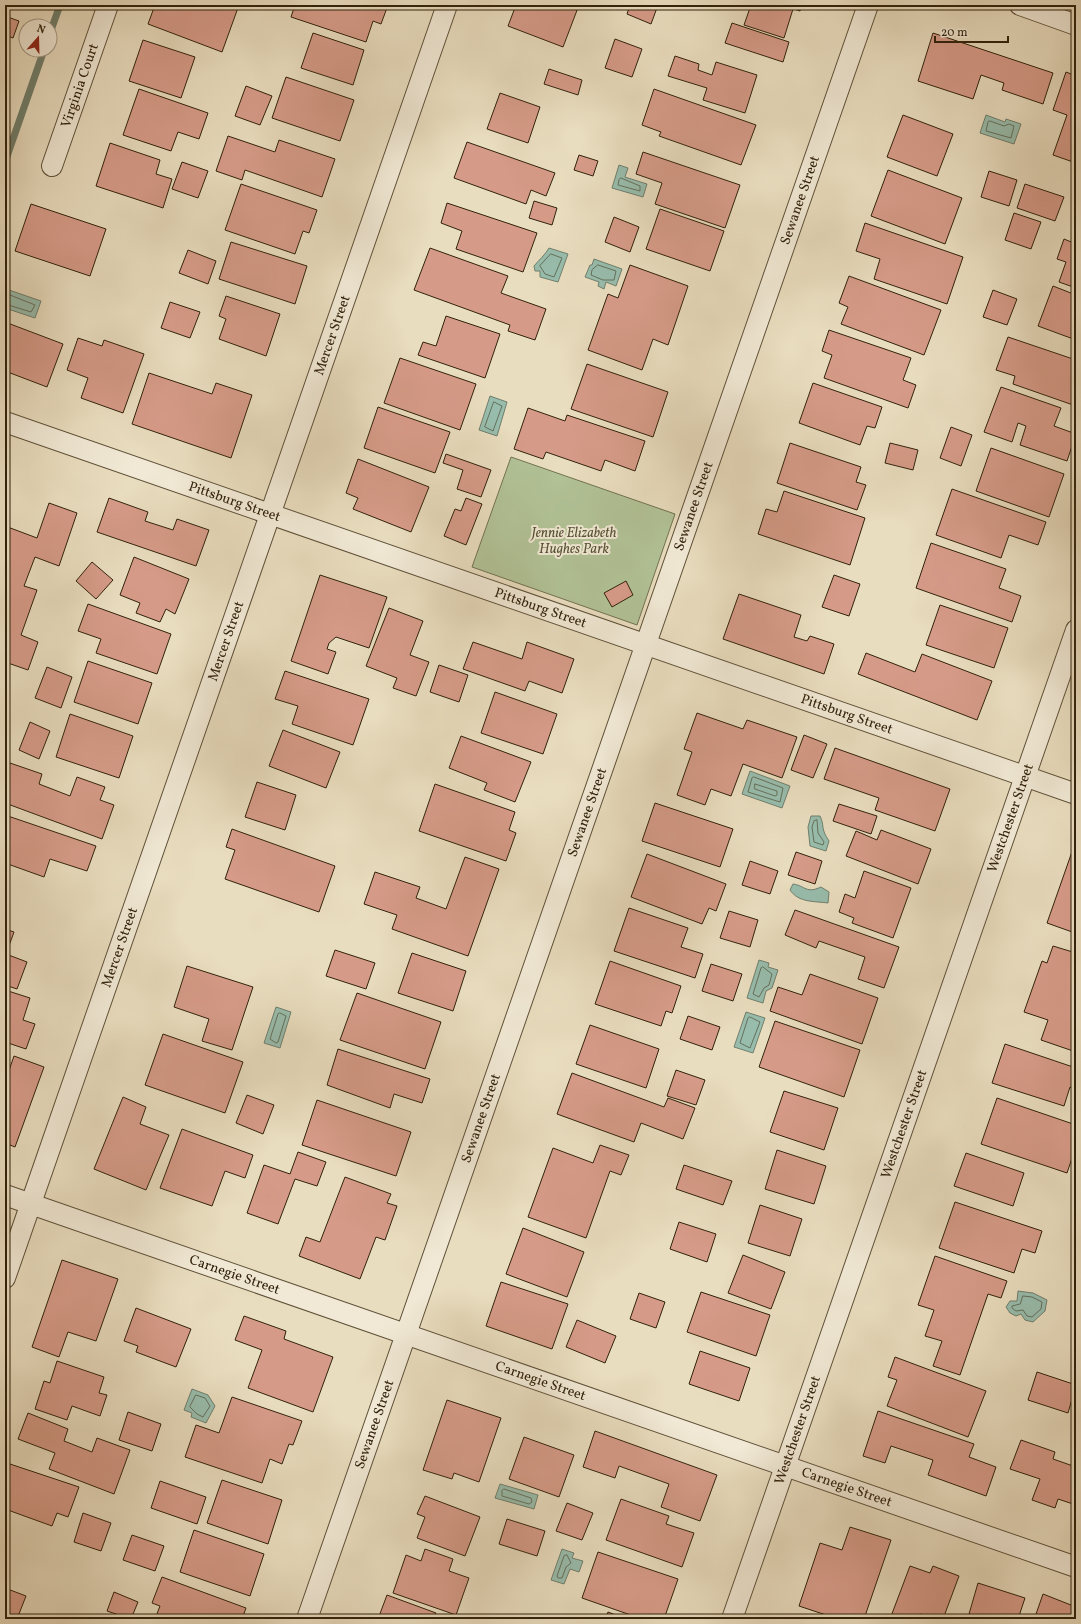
<svg xmlns="http://www.w3.org/2000/svg" width="1081" height="1624" viewBox="0 0 1081 1624" font-family="Vollkorn,serif">
	<rect width="100%" height="100%" fill="#e9ddbf"/>
	<filter id="stains"><feTurbulence type="fractalNoise" baseFrequency=".005" numOctaves="4"/><feColorMatrix values="0 0 0 0 .2 0 0 0 0 .09 0 0 0 0 .02 0 0 0 .5 -.17"/></filter>
	<radialGradient id="worn" r=".72"><stop offset=".6" stop-color="#630" stop-opacity="0"/><stop offset="1" stop-color="#630" stop-opacity=".3"/></radialGradient>
	<path fill="#b1c296" stroke="#717251" d="M511,457l164,57 -38,111 -165,-58z"/>
	<path fill="#98bdad" stroke="#6f7f6d" d="M986,115l19,7 1,-3 15,5 -7,20 -34,-11z
		M619,165l9,3 -3,9 22,7 -4,13 -31,-9z
		M549,248l19,6 -10,28 -18,-5v-6h-5l-1,-5c5,-6 11,-11 15,-18z
		M594,259l28,10 -6,17 -10,-4 -2,7 -6,-3 1,-4 -14,-5 5,-12h2z
		M6,289l35,12 -6,17 -30,-10z
		M490,396l17,6 -10,34 -18,-6z
		M750,771l40,15 -8,22 -40,-14z
		M811,816h9c5,10 0,12 9,25l-3,10 -16,-5 -2,-19z
		M793,884c13,2 13,10 28,3l8,5 -1,11c-14,-2 -29,0 -38,-13z
		M759,960l10,3 -1,4 10,3 -6,18 -6,3 -3,12 -16,-5z
		M276,1007l15,5 -11,36 -16,-5z
		M746,1012l19,6 -12,35 -19,-6z
		M1018,1291l15,2 14,7 -2,11 -12,11 -8,-2 -4,-6 -5,2 -6,-3 -4,-6 4,-6h7z
		M192,1389l16,6 7,11 -9,17 -15,-6 1,-4 -8,-3z
		M500,1484l38,11 -4,14 -39,-11z
		M562,1549l12,4 -2,5 11,3 -4,11 -9,-3 -6,15 -13,-4z"/>
	<g fill="none" stroke-linecap="round" stroke-linejoin="round">
		<path stroke="#64705c" stroke-width="1" d="M990,121l14,5 5,-2 5,2 -3,12 -25,-7 2,-9z
			M621,178l19,8v5l-22,-6 1,-5z
			M551,254l11,4 -8,19 -9,-3 -5,-8z
			M598,265l18,6 -2,9h-11l-12,-5 1,-5z
			M5,293l30,12 -4,7 -26,-8
			M494,402l8,4 -9,25 -8,-4z
			M754,777l29,11 -3,14 -32,-10 4,-14z
			M755,784l22,7v4l-2,1 -20,-7z
			M817,820l1,13 6,9 -1,3 -9,-3 -2,-15 2,-6z
			M763,967l9,7 -3,11 -5,3 -5,9 -6,-3 8,-26z
			M280,1013l6,3 -8,26 -2,1 -6,-4 8,-25z
			M750,1017l10,5 -10,26 -10,-5 8,-25z
			M1023,1296l9,1 10,5 -1,7 -9,8 -5,-1 -4,-6 -7,1 -4,-3v-2l8,-2z
			M196,1395l9,3 5,8 -7,11 -6,-3 -7,-7z
			M504,1489l27,9 1,4 -3,2 -27,-8v-5z
			M567,1555l4,8 -5,4 -4,11h-4l-1,-2 7,-20z"/>
		<path stroke="#6f7f6d" stroke-width="7" d="M50,33l10,-28
			M5,162l39,-112"/>
	</g>
	<path fill="#d69b88" stroke="#31220c" d="M155,5h22l8,3 1,-3h53l-17,47 -74,-28z
		M295,5h93l-7,19 -8,-3 -7,21 -75,-25z
		M516,5h63l-16,42 -55,-21z
		M630,5h28l-7,19 -24,-10z
		M751,5h29l13,4 -9,29 -40,-13z
		M782,5h20l-2,6z
		M5,16l14,5 -6,17 -8,-3z
		M732,23l57,19 -6,20 -58,-19z
		M313,33l51,17 -11,35 -52,-17z
		M933,33l120,40 -10,31 -41,-14 2,-7 -23,-8 -8,24 -55,-18z
		M615,39l27,10 -10,28 -27,-9z
		M143,40l52,17 -14,41 -52,-17z
		M675,56l24,8 -1,6 14,5 4,-13 41,13 -12,38 -42,-13 4,-12 -39,-12z
		M549,69l33,11 -4,15 -34,-11z
		M1066,72l10,4v87l-23,-8 14,-40 -14,-5z
		M286,77l68,23 -14,41 -68,-23z
		M246,86l26,10 -12,29 -25,-9z
		M139,89l69,24 -9,26 -21,-7 -7,19 -48,-16z
		M654,89l102,36 -15,40 -82,-29 2,-4 -19,-7z
		M500,93l40,14 -12,36 -41,-14z
		M903,115l50,19 -16,42 -50,-19z
		M228,136l47,16 4,-12 56,19 -13,38 -77,-27 -3,10 -26,-9z
		M467,142l88,31 -9,23 -15,-6 -5,14 -72,-26z
		M110,143l50,17 -4,14 16,5 -9,29 -67,-22z
		M643,152l97,33 -15,43 -70,-24 7,-21 -26,-9z
		M579,155l19,6 -5,15 -19,-6z
		M182,162l26,9 -10,27 -26,-9z
		M888,170l74,28 -17,46 -74,-28z
		M989,171l28,9 -8,26 -28,-9z
		M241,184l76,26 -8,23 -6,-2 -8,23 -70,-24z
		M1025,184l39,13 -9,24 -38,-13z
		M534,201l23,7 -5,17 -23,-7z
		M447,203l90,30 -14,39 -67,-23 6,-18 -21,-8z
		M31,204l75,25 -16,47 -75,-25z
		M660,209l64,22 -14,40 -64,-22z
		M1014,213l27,9 -10,27 -26,-9z
		M614,217l25,10 -9,25 -25,-10z
		M865,223l98,34 -16,47 -73,-25 6,-20 -24,-8z
		M1064,239l12,5v44l-17,-6 7,-20 -9,-3z
		M231,242l76,24 -12,38 -76,-25z
		M430,248l78,28 -7,17 45,16 -11,31 -27,-9 2,-6 -96,-35z
		M188,250l28,11 -8,23 -29,-11z
		M630,265l58,21 -20,59 -15,-6 -11,31 -54,-20 20,-56 10,4z
		M849,276l92,34 -17,45 -83,-31 7,-17 -9,-4z
		M1053,286l23,9v45l-38,-14z
		M993,290l24,9 -10,26 -24,-8z
		M226,296l54,18 -14,42 -47,-17 7,-20 -7,-3z
		M170,302l30,10 -10,26 -29,-10z
		M446,316l54,18 -15,44 -67,-23 5,-13 13,4z
		M5,322l58,22 -16,43 -42,-16z
		M829,330l82,28 -8,22 13,5 -8,23 -84,-30 8,-23 -10,-4z
		M1008,337l68,23v46l-63,-22 2,-8 -19,-6z
		M78,338l24,8 2,-6 40,14 -21,59 -42,-15 7,-20 -21,-8z
		M400,358l76,26 -16,46 -76,-27z
		M587,364l81,28 -15,45 -82,-28z
		M149,373l63,21 4,-11 36,12 -21,63 -99,-34z
		M813,383l69,24 -7,21 -8,-2 -7,19 -61,-22z
		M1001,387l60,21 -7,18 22,8 -9,27 -47,-16 6,-19 -8,-3 -6,19 -28,-10z
		M378,407l72,25 -15,41 -71,-25z
		M528,408l37,13 2,-6 78,26 -10,30 -30,-11 -4,11 -55,-19 -3,7 -29,-10z
		M951,427l21,8 -11,31 -21,-8z
		M790,443l71,24 -5,15 10,3 -9,25 -80,-27z
		M890,443l28,7 -5,20 -28,-7z
		M991,448l73,26 -15,43 -73,-26z
		M446,454l45,16 -10,27 -24,-8 6,-19 -20,-7z
		M358,459l71,28 -18,45 -58,-23 5,-11 -12,-5z
		M952,489l94,33 -8,23 -29,-10 -8,23 -65,-23z
		M784,491l81,27 -15,47 -92,-31 8,-25 11,3z
		M109,498l39,14 -3,9 28,9 4,-11 32,11 -13,36 -99,-34z
		M466,498l16,6 -16,41 -22,-9 11,-27 6,2z
		M49,503l28,10 -18,53 -24,-9 -11,29 13,4 -16,45 17,7 -10,28 -23,-8v-136l32,12z
		M931,543l75,26 -7,19 22,8 -9,26 -96,-34z
		M134,557l55,22 -14,35 -9,-5 -6,13 -24,-9 4,-10 -20,-8z
		M92,562l21,18 -17,19 -20,-18z
		M320,575l67,22 -18,51 -33,-11 -7,6 -2,6 9,3 -8,22 -37,-13z
		M834,575l26,9 -11,32 -27,-9z
		M626,581l7,14 -21,12 -8,-14z
		M739,594l62,21 -7,22 13,4 3,-5 24,8 -10,30 -101,-35z
		M88,604l83,30 -14,40 -61,-21 5,-14 -23,-8z
		M940,605l68,23 -14,40 -68,-23z
		M389,608l34,13 -13,34 19,7 -13,34 -23,-8 4,-10 -31,-12z
		M473,642l49,17 5,-17 47,17 -12,34 -33,-12 -4,10 -62,-22z
		M866,653l49,19 7,-18 70,27 -15,39 -119,-46z
		M88,661l64,22 -14,41 -64,-22z
		M439,665l29,10 -9,27 -29,-10z
		M47,667l25,10 -11,31 -26,-10z
		M285,671l84,28 -16,46 -61,-21 6,-18 -23,-7z
		M495,692l62,22 -14,40 -62,-21z
		M697,713l46,16 4,-9 50,17 -15,41 -39,-14 -12,32 -20,-7 -6,16 -28,-10 15,-43 -8,-3z
		M70,714l63,22 -14,42 -63,-21z
		M30,722l20,9 -11,28 -20,-9z
		M283,730l57,22 -14,36 -57,-22z
		M804,735l23,9 -14,34 -22,-8z
		M461,736l70,26 -16,40 -31,-12 3,-7 -38,-15z
		M835,748l115,41 -15,42 -60,-21 4,-12 -55,-19z
		M10,763l32,11 -3,10 31,12 7,-19 28,10 -5,13 14,5 -12,34 -97,-36v-26z
		M257,782l39,13 -11,35 -40,-13z
		M435,784l80,28 -6,18 7,3 -10,28 -87,-30z
		M655,803l78,26 -13,38 -78,-26z
		M839,804l38,12 -6,18 -38,-13z
		M5,815l91,31 -9,25 -37,-12 -6,18 -39,-14z
		M232,829l103,37 -16,46 -94,-33 10,-29 -9,-3z
		M881,830l50,19 -13,35 -72,-28 10,-25 21,9z
		M1074,846l2,1 -1,86 -28,-10z
		M796,852l26,9 -7,23 -27,-9z
		M647,854l79,30 -10,27 -7,-3 -7,16 -71,-27z
		M465,857l34,12 -31,87 -76,-27 5,-14 -33,-11 11,-32 45,15 -4,11 30,11z
		M750,861l28,10 -8,23 -28,-9z
		M864,871l47,17 -18,50 -41,-15 2,-5 -15,-6 6,-18 10,4z
		M629,908l59,20 -7,19 22,7 -8,24 -81,-27z
		M795,910l104,37 -15,41 -26,-9 7,-22 -46,-16 -3,7 -31,-13z
		M729,911l29,9 -8,27 -30,-9z
		M5,929l9,3 -8,22 21,8 -10,27 -12,-4z
		M1053,946l23,7v99l-35,-12 7,-20 -24,-8 18,-51 5,2z
		M335,950l40,13 -9,26 -40,-13z
		M412,953l54,18 -13,40 -55,-18z
		M610,961l71,25 -9,27 -6,-2 -5,15 -66,-22z
		M711,964l31,10 -9,27 -31,-10z
		M187,966l66,21 -21,63 -30,-9 7,-22 -35,-12z
		M810,974l68,24 -16,46 -92,-33 8,-24 24,8z
		M5,990l25,8 -7,22 12,4 -9,25 -21,-7z
		M357,993l84,29 -16,47 -85,-29z
		M688,1016l32,11 -8,23 -32,-11z
		M775,1021l85,29 -16,47 -85,-30z
		M590,1025l69,24 -13,39 -70,-24z
		M163,1034l80,28 -18,51 -80,-28z
		M1005,1044l71,24v21l-6,-2 -6,19 -72,-23z
		M338,1049l92,30 -8,24 -28,-9 -4,14 -63,-23z
		M14,1056l30,11 -29,80 -10,-4v-61z
		M676,1070l29,10 -9,25 -29,-9z
		M572,1073l92,34 4,-9 27,10 -12,31 -42,-16 -7,19 -77,-28z
		M784,1091l54,17 -14,42 -54,-18z
		M247,1095l27,10 -11,29 -27,-11z
		M123,1097l23,10 -6,17 29,11 -23,55 -52,-21z
		M997,1098l79,27v21l-9,27 -86,-29z
		M317,1100l94,32 -15,44 -94,-31z
		M182,1129l71,26 -8,23 -20,-7 -13,35 -52,-18z
		M600,1145l29,10 -8,20 -11,-4 -24,67 -58,-21 25,-69 40,15z
		M777,1150l49,16 -12,38 -49,-15z
		M298,1152l28,10 -9,24 -22,-7 -17,45 -31,-11 17,-48 26,9z
		M966,1153l58,20 -11,33 -59,-20z
		M684,1165l48,16 -9,24 -47,-16z
		M345,1177l46,17 -4,9 10,3 -12,34 -9,-3 -16,42 -61,-23 7,-19 14,5z
		M955,1202l87,29 -7,22 -13,-4 -8,24 -75,-25z
		M760,1205l42,14 -12,37 -42,-13z
		M679,1222l37,12 -9,28 -37,-13z
		M523,1228l61,24 -17,45 -61,-23z
		M743,1255l42,17 -14,37 -43,-16z
		M935,1256l72,25 -6,17 -13,-4 -28,81 -27,-9 9,-25 -17,-5 9,-26 -16,-5z
		M62,1260l56,19 -22,62 -28,-9 -9,25 -27,-10z
		M501,1282l67,22 -16,45 -66,-23z
		M701,1292l69,23 -14,41 -69,-24z
		M639,1293l26,9 -9,26 -26,-9z
		M136,1308l55,21 -15,38 -40,-15 2,-6 -14,-5z
		M244,1316l42,15 -2,8 49,18 -20,55 -65,-24 14,-38 -27,-10z
		M577,1320l39,16 -11,27 -39,-16z
		M700,1351l50,17 -11,33 -50,-17z
		M895,1357l91,34 -18,46 -81,-31 10,-26 -9,-3z
		M57,1361l47,16 -5,16 8,2 -7,21 -28,-10 -5,14 -32,-11 9,-28 6,2z
		M1037,1372l39,13 -8,28 -40,-13z
		M232,1397l70,24 -9,24 -4,-1 -7,20 -12,-5 -8,24 -77,-26 11,-32 23,8z
		M447,1400l54,18 -22,64 -25,-9 -2,6 -29,-9z
		M878,1411l96,33 -5,13 27,10 -10,29 -58,-21 5,-15 -42,-14 -6,17 -22,-7z
		M128,1412l33,12 -9,27 -33,-11z
		M28,1413l40,16 -4,12 28,11 5,-14 33,12 -16,44 -65,-25 6,-16 -37,-14z
		M595,1431l122,44 -17,46 -39,-14 8,-23 -50,-18 -4,12 -32,-11z
		M524,1437l50,18 -15,42 -50,-18z
		M1021,1440l34,12 -2,7 23,8v38l-18,-6 -3,9 -23,-8 8,-21 -30,-10z
		M7,1463l72,24 -11,30 -11,-4 -5,13 -47,-17v-39z
		M222,1480l60,20 -14,44 -61,-21z
		M160,1481l46,16 -9,27 -46,-16z
		M425,1496l55,21 -15,39 -48,-18 8,-21 -8,-3z
		M621,1499l48,17 -3,8 28,9 -12,34 -76,-27z
		M567,1503l26,10 -11,27 -26,-9z
		M83,1513l28,10 -10,28 -27,-9z
		M507,1519l38,12 -8,25 -38,-12z
		M850,1527l41,13 -27,79h-26l-39,-13 21,-63 22,7z
		M194,1530l70,24 -14,42 -70,-24z
		M132,1535l32,11 -9,25 -32,-11z
		M425,1549l28,10 -4,12 20,7 -13,37 -63,-22 13,-38 15,6z
		M598,1552l80,27 -14,40h-22l-60,-21z
		M910,1566l20,7 3,-7 26,10 -16,43h-9l-14,-5 -2,5h-28z
		M162,1577l84,31 -4,11h-87l5,-13 -8,-3z
		M978,1583l47,15 -7,21h-32l-17,-5z
		M5,1588l21,8 -9,23h-12z
		M114,1592l24,10 -7,17 -24,-8z
		M1043,1594l33,13v12h-34l-7,-2z
		M387,1595l49,18 -2,6h-56z
		M608,1612l18,7h-21z"/>
	<g fill="none" stroke-linecap="round" stroke-linejoin="round">
		<g stroke="#5f5139" stroke-width="22">
			<g id="street">
				<path d="M1020,5l56,20"/>
				<path id="s1" d="M52,166l56,-161"/>
				<path id="s2" d="M5,422l1071,372"/>
				<path id="s3" d="M5,1195l1071,372"/>
				<path id="s4" d="M5,1278l442,-1273"/>
				<path id="s5" d="M307,1619l561,-1614"/>
				<path id="s6" d="M732,1619l344,-989"/>
			</g>
		</g>
		<use href="#street" stroke="#f1e9d5" stroke-width="20"/>
	</g>
	<g text-anchor="middle" dominant-baseline="central" stroke-width="4" stroke-linejoin="round" paint-order="stroke">
		<g font-size="14" fill="#31220c" stroke="#f1e9d5">
			<text stroke="none"><textPath href="#s1" startOffset="85">Virginia Court</textPath></text>
			<text stroke="none"><textPath href="#s5" startOffset="1502">Sewanee Street</textPath></text>
			<text stroke="none"><textPath href="#s4" startOffset="998">Mercer Street</textPath></text>
			<text stroke="none"><textPath href="#s2" startOffset="243">Pittsburg Street</textPath></text>
			<text stroke="none"><textPath href="#s5" startOffset="1178">Sewanee Street</textPath></text>
			<text stroke="none"><textPath href="#s2" startOffset="567">Pittsburg Street</textPath></text>
			<text stroke="none"><textPath href="#s4" startOffset="674">Mercer Street</textPath></text>
			<text stroke="none"><textPath href="#s2" startOffset="891">Pittsburg Street</textPath></text>
			<text stroke="none"><textPath href="#s5" startOffset="854">Sewanee Street</textPath></text>
			<text stroke="none"><textPath href="#s6" startOffset="848">Westchester Street</textPath></text>
			<text stroke="none"><textPath href="#s4" startOffset="350">Mercer Street</textPath></text>
			<text stroke="none"><textPath href="#s5" startOffset="530">Sewanee Street</textPath></text>
			<text stroke="none"><textPath href="#s6" startOffset="524">Westchester Street</textPath></text>
			<text stroke="none"><textPath href="#s3" startOffset="243">Carnegie Street</textPath></text>
			<text stroke="none"><textPath href="#s3" startOffset="567">Carnegie Street</textPath></text>
			<text stroke="none"><textPath href="#s5" startOffset="206">Sewanee Street</textPath></text>
			<text stroke="none"><textPath href="#s6" startOffset="200">Westchester Street</textPath></text>
			<text stroke="none"><textPath href="#s3" startOffset="891">Carnegie Street</textPath></text>
		</g>
		<g font-size="14" font-style="italic" fill="#575235" stroke="#f1e9d5">
			<text x="574" y="533">Jennie Elizabeth<tspan x="574" dy="16">Hughes Park</tspan></text>
		</g>
	</g>
	<rect width="1081" height="1624" fill="none" stroke="#e9ddbf" stroke-width="20"/>
	<rect x="6" y="6" width="1069" height="1612" fill="none" stroke="#31220c" stroke-width="2"/>
	<rect x="10" y="10" width="1061" height="1604" fill="none" stroke="#31220c"/>
	<g transform="translate(38 38) rotate(20)"><circle r="19" fill="#f1e9d5" stroke="#a49985"/>
	<path d="M0-3L7 15L0 10L-7 15Z" fill="#8f2418"/>
	<text y="-6" font-size="11" font-weight="bold" text-anchor="middle" fill="#31220c">N</text>
	</g>
	<path d="M935 36v6h73v-6" fill="none" stroke="#31220c" stroke-width="2"/>
	<text x="941" y="36" font-size="12" fill="#31220c" stroke="#f1e9d5" stroke-width="3" paint-order="stroke">20 m</text>
	<rect width="100%" height="100%" filter="url(#stains)"/>
	<rect width="100%" height="100%" fill="url(#worn)"/>
</svg>
